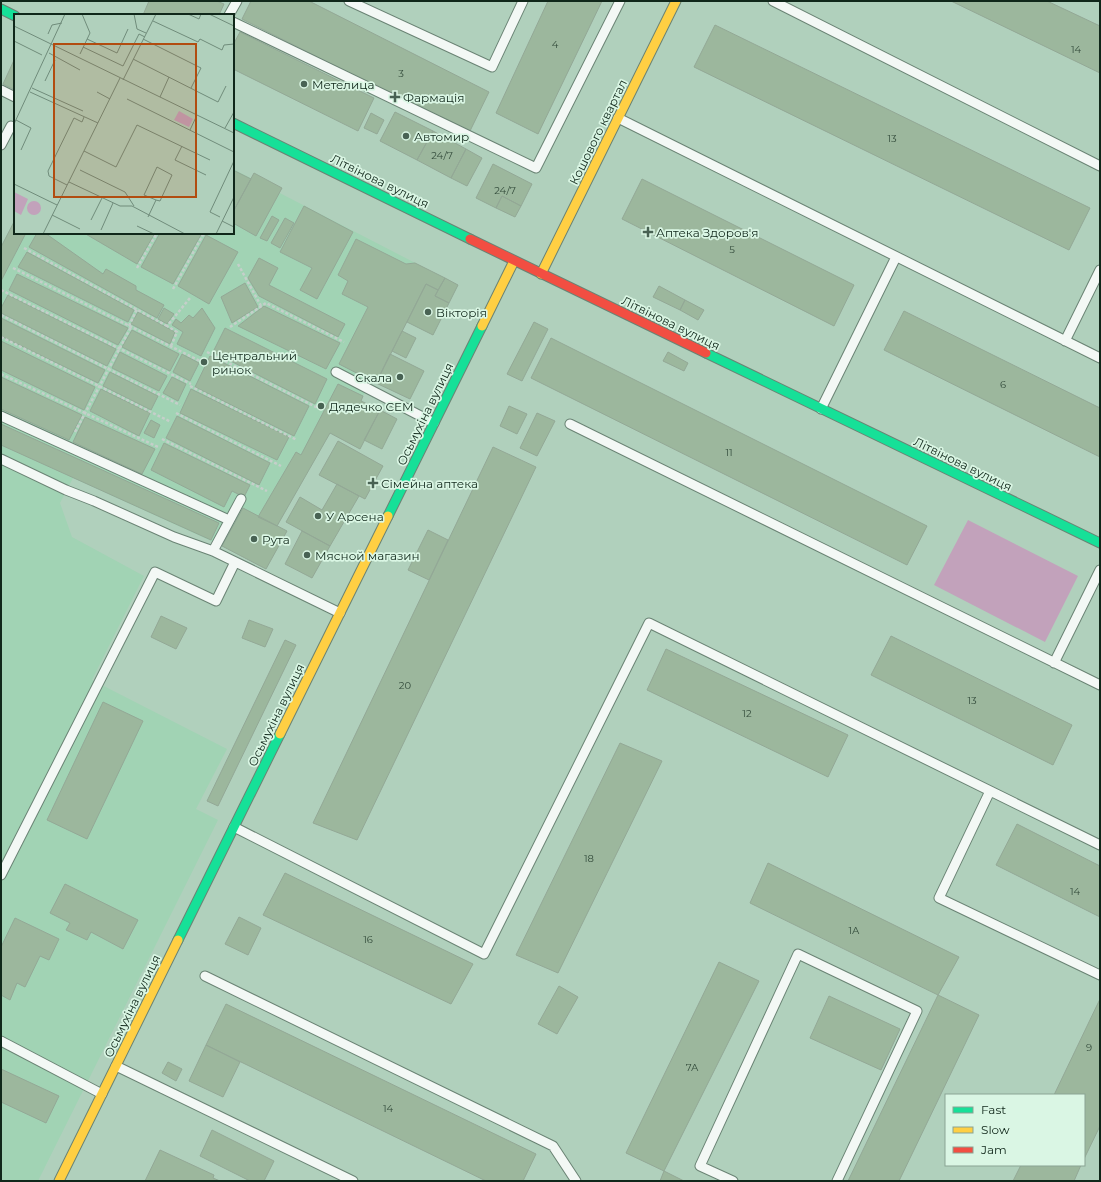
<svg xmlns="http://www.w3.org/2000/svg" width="1101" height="1182" viewBox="0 0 1101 1182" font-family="Montserrat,sans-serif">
	<rect width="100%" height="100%" fill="#b0d0bc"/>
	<path fill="#a1d3b4" d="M233,169l225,116 -25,50 -26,-13 -17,32 34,17 -14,28 -39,-18 -30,58 -11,-6 -53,93 10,5 -21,38 -44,-23 -149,-68 -13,25 12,34 72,39 -52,104 135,69 -31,60 22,11 -180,361h-37v-935l14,-27v14h218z"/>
	<path fill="#c2a2bb" d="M968,520l110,56 -33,66 -111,-57z"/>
	<path fill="#9cb79d" stroke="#93a896" d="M149,1h68l7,3 -5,11h-76z
		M251,1h58l180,91 -20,41 -227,-114z
		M548,1h54l-64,133 -42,-21z
		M951,1h96l53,25v47z
		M715,25l375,183 -21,42 -375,-183z
		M240,32l134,66 -16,33 -125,-62v-24z
		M15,58v32l-12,-6z
		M395,112l38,19 -16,29 -37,-19z
		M371,113l13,7 -7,14 -13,-6z
		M433,131l33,18 -15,29 -34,-18z
		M466,149l16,9 -15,28 -16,-8z
		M493,164l39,20 -11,22 -19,-10 -6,12 -20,-10z
		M233,170l18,9 -18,33z
		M254,173l28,15 -26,48 -23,-13v-11z
		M642,179l212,106 -20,41 -212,-107z
		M502,196l19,10 -6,11 -19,-9z
		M304,206l49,26 -36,67 -17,-9 12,-22 -32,-16z
		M272,216l7,4 -12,21 -7,-3z
		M285,218l9,5 -14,25 -9,-5z
		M15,220v13h11l-25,48v-34z
		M37,233h8l58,41 3,-5 30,17v4l28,15 -7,13 -128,-71z
		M84,233h71l-18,31z
		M160,233h42l-29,51 -32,-17z
		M206,235l32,17 -29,52 -31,-18z
		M356,239l50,25 9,-1 30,15 -7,12 -12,-6 -50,99 -37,-19 29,-57 -26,-13 6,-13 -10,-6z
		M27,252l107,58 -6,12 -110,-55z
		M259,258l19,10 -9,17 76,39 -7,13 -79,-41 -11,-18z
		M17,274l111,54 -10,17 -109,-55z
		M445,278l13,7 -9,18 -14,-7z
		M245,283l13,24 -26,16 -11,-26z
		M426,284l12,6 -3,6 14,7 -16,32 -26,-13z
		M659,286l26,14 -5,10 -27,-13z
		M8,295l108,54 -9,17 -106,-53v-5z
		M685,300l19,10 -6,10 -18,-10z
		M264,306l76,37 -14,26 -88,-43z
		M164,308l10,6 -7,10 -9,-5z
		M202,308l13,20 -14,28 -24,-12 6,-12 -11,-7 4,-6 5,4 8,-8 4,3z
		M904,311l196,97v49l-216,-107z
		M138,312l37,20 -5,12 -39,-20z
		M1,318l104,52 -7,13 -97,-47z
		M534,322l14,7 -26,52 -15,-7z
		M225,328l102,51 -12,25 -102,-52z
		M132,330l47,24 -9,17 -48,-24z
		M402,331l14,7 -10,20 -14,-7z
		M551,338l376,188 -20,39 -376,-187z
		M1,341l94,46 -11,23 -83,-40z
		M120,352l47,24 -8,15 -47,-23z
		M668,352l20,11 -4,8 -21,-10z
		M182,354l17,9 -9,18 -17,-9z
		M390,354l34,17 -14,28 -34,-16z
		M210,356l99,50 -15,30 -99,-49z
		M110,372l48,24 -7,14 -48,-24z
		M1,377l81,38 -13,25 -68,-31z
		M172,377l14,7 -8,17 -15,-8z
		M338,384l25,12 -2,5 19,9 -20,39 -30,-16 -53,93 -19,-9 38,-65 5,3z
		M101,389l49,24 -11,23 -49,-25z
		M191,389l98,48 -12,23 -97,-47z
		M509,406l18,8 -10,20 -17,-8z
		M380,410l17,9 -15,30 -18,-9z
		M537,413l18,8 -18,35 -17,-8z
		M177,416l93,47 -11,22 -93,-47z
		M85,417l70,32 -13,25 -69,-32z
		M151,420l9,5 -6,13 -10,-5z
		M1,424l218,99 -8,17 -210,-95z
		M338,441l45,25 -18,33 -46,-24z
		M164,443l86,42 -6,12 -12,-6 -8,16 -73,-37z
		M493,447l43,20 -179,373 -44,-17z
		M337,484l22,12 -29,50 -44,-24 14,-25 22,13z
		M243,508l44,23 -21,38 -44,-23z
		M428,530l20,10 -19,40 -21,-10z
		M302,531l28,15 -18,32 -27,-14z
		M161,616l26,12 -11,21 -25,-12z
		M249,620l24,9 -8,18 -23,-9z
		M891,636l181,89 -19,40 -182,-90z
		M285,640l11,5 -78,161 -11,-5z
		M666,649l182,86 -20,42 -181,-87z
		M103,702l40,19 -56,118 -40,-19z
		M620,743l42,18 -104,212 -42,-18z
		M1017,824l83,42v51l-104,-52z
		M768,863l191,94 -21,38 -188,-92z
		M285,873l188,91 -22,40 -188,-89z
		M65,884l73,36 -15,29 -32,-17 -4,8 -21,-10 4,-7 -20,-10z
		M239,917l22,11 -13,27 -23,-11z
		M15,918l44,21 -10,21 -9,-4 -15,31 -8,-4 -7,17 -9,-5v-48z
		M719,962l40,19 -95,190 -38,-18z
		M559,986l19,11 -21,37 -19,-10z
		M938,995l41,20 -80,166h-51z
		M829,996l71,33 -19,41 -71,-32z
		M1100,999v127l-16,33v-64h-30z
		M226,1004l310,150 -13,27h-37l-280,-136z
		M206,1045l34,17 -17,35 -34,-16z
		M168,1062l14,7 -6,12 -14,-8z
		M1,1069l58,27 -13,27 -45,-21z
		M212,1130l62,31 -10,20h-14l-50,-25z
		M160,1150l54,25 -1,3 7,3h-75z
		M1021,1165h60l-7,16h-61z
		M664,1171l20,10h-24z"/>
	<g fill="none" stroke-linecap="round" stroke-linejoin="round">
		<g stroke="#6a8374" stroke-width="11">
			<path id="lane" d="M349,1l143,66 31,-66
				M773,1l327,165
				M229,15l8,-14
				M233,22l303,146 84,-167
				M1,90l14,7
				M618,118l482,240
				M1,145l10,-19
				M1065,341l35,-71
				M336,372l98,51
				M821,409l75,-152
				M1,416l228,104
				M570,424l530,261
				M1,459l65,31 28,11 80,36 39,14 127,62
				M213,551l28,-52
				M1054,663l46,-93
				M990,791l-51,107 161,77
				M234,827l250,127 165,-331 451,222
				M1,875l154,-303 61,29 19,-39
				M205,976l348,170 23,35
				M1,1041l101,53
				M116,1066l237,115
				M733,1181l-33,-15 98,-212 119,57 -80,170"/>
		</g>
		<g stroke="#6a8374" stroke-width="11">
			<path id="fast" d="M1,9l14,7
				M233,123l237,116
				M706,353l394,190
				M388,516l94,-190
				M178,940l102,-206"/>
		</g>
		<g stroke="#6a8374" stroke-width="11">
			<path id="slow" d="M541,274l135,-273
				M482,326l32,-65
				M280,734l108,-218
				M59,1181l119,-241"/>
		</g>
		<g stroke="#6a8374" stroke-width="11">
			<path id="jam" d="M470,239l236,114"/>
		</g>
		<path stroke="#c5cfca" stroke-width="2.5" stroke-dasharray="3 2" stroke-linecap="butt" d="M24,248l143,78
			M238,264l23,42
			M13,268l189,94
			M137,268l20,-35
			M173,289l31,-56
			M1,290l190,94
			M1,315l179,90
			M129,326l8,-17
			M230,327l36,-24 78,39
			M1,337l170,85
			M171,346l6,-14 -10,-6 23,-28
			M207,352l111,56
			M1,374l157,73
			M190,386l107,54
			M176,413l105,53
			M75,432l56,-105
			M162,439l105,52"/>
		<use href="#lane" stroke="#f3f8f5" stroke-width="9"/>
		<use href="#fast" stroke="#16e098" stroke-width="9"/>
		<use href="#slow" stroke="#ffcf43" stroke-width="9"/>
		<use href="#jam" stroke="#f24e42" stroke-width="9"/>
	</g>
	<g fill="#486253" stroke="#daf6e4" stroke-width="1.5">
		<circle cx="304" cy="84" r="4"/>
		<path d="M393 91h4v4h4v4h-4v4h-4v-4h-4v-4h4z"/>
		<circle cx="406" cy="136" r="4"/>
		<path d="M646 226h4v4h4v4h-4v4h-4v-4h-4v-4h4z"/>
		<circle cx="428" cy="312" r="4"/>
		<circle cx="204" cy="362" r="4"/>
		<circle cx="400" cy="377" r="4"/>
		<circle cx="321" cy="406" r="4"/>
		<path d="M371 477h4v4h4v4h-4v4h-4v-4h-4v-4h4z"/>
		<circle cx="318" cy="516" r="4"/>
		<circle cx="254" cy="539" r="4"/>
		<circle cx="307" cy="555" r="4"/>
	</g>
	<g text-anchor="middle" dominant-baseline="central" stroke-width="3.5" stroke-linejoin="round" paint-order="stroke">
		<g font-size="10" fill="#334b3b">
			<text x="555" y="44">4</text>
			<text x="1076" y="49">14</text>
			<text x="401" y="73">3</text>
			<text x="892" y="138">13</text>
			<text x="442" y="155">24/7</text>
			<text x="505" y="190">24/7</text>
			<text x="732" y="249">5</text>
			<text x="1003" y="384">6</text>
			<text x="729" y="452">11</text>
			<text x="405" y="685">20</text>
			<text x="972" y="700">13</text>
			<text x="747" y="713">12</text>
			<text x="589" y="858">18</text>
			<text x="1075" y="891">14</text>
			<text x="854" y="930">1А</text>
			<text x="368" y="939">16</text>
			<text x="1089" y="1047">9</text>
			<text x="692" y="1067">7А</text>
			<text x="388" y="1108">14</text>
		</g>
		<g font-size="12" fill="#10271a" stroke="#daf6e4" text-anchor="start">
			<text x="312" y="84">Метелица</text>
			<text x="403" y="97">Фармація</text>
			<text x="414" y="136">Автомир</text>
			<text x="656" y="232">Аптека Здоров'я</text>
			<text x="436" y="312">Вікторія</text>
			<text x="212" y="355">Центральний<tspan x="212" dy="14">ринок</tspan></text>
			<text x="392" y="377" text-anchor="end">Скала</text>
			<text x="329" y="406">Дядечко СЕМ</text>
			<text x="381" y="483">Сімейна аптека</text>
			<text x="326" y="516">У Арсена</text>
			<text x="262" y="539">Рута</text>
			<text x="315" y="555">Мясной магазин</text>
		</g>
		<g font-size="12" fill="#10271a" stroke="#daf6e4">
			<text transform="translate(598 132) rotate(-64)">Кошового квартал</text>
			<text transform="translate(380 181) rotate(26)">Літвінова вулиця</text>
			<text transform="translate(671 323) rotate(26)">Літвінова вулиця</text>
			<text transform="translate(425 414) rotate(-64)">Осьмухіна вулиця</text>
			<text transform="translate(963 464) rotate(26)">Літвінова вулиця</text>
			<text transform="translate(276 715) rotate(-64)">Осьмухіна вулиця</text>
			<text transform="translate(132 1006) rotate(-64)">Осьмухіна вулиця</text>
		</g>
	</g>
	<g transform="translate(14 14)">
		<rect width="220" height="220" fill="#b0d0bc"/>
		<path d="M165,97l14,8 -4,8 -15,-7zM0,178l14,7 -7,16 -7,-4zM13 194a7 7 0 1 1 14 0a7 7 0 1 1-14 0Z" fill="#c2a2bb"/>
		<path fill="none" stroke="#708c7b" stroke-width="1" d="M120,0l3,15 9,4M174,0l11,5 2,-5M195,0l25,12M139,7l45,21 2,-3 22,11 2,-5 10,-1M0,12l220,107M34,20l4,-9 10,-2M73,25l30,14 11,-24M129,25l58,29 -10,20M0,27l28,14M69,33l40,19 16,-32 6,3M35,39l31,17M66,40l10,-21 -8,-19M119,45l85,43 8,-16M109,66l33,-66M31,67l10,-21M18,74l51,23M16,78l68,31M83,78l13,7M146,83l9,-20M113,85l107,53M2,106l15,8 -10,22M0,110l51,-110M211,114l9,-16M176,116l7,-15M168,132l-7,14 31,15M70,137l32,16 21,-42 73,35M66,156l45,22 9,14M55,168l51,24h12l53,28M0,170l43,21M53,171l-18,-9 -1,-5 26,-53 8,4 2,-5M38,201l28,14M134,203l8,-17 -12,-5 13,-28 15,8 -12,26 -4,-1M206,203l-10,-5 24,-51M77,206l11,-22M208,207l12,6M123,212l17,8M87,216l12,-27M29,220l77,-156M202,220l18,-37"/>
		<path fill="#b24c10" fill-opacity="0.15" stroke="#b24c10" stroke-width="2" d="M40,30h142v153h-142z"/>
		<rect width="220" height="220" fill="none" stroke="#10271a" stroke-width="2"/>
	</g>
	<rect width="1101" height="1182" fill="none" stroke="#10271a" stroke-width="4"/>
	<rect x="945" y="1094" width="140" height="72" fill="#daf6e4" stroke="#89a393"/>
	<rect x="953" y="1107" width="20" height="6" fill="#16e098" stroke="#89a393"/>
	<text x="981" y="1114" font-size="12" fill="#10271a">Fast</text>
	<rect x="953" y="1127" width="20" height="6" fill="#ffcf43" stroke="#89a393"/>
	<text x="981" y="1134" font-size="12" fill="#10271a">Slow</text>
	<rect x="953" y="1147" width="20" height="6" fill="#f24e42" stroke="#89a393"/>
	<text x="981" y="1154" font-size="12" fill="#10271a">Jam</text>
</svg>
